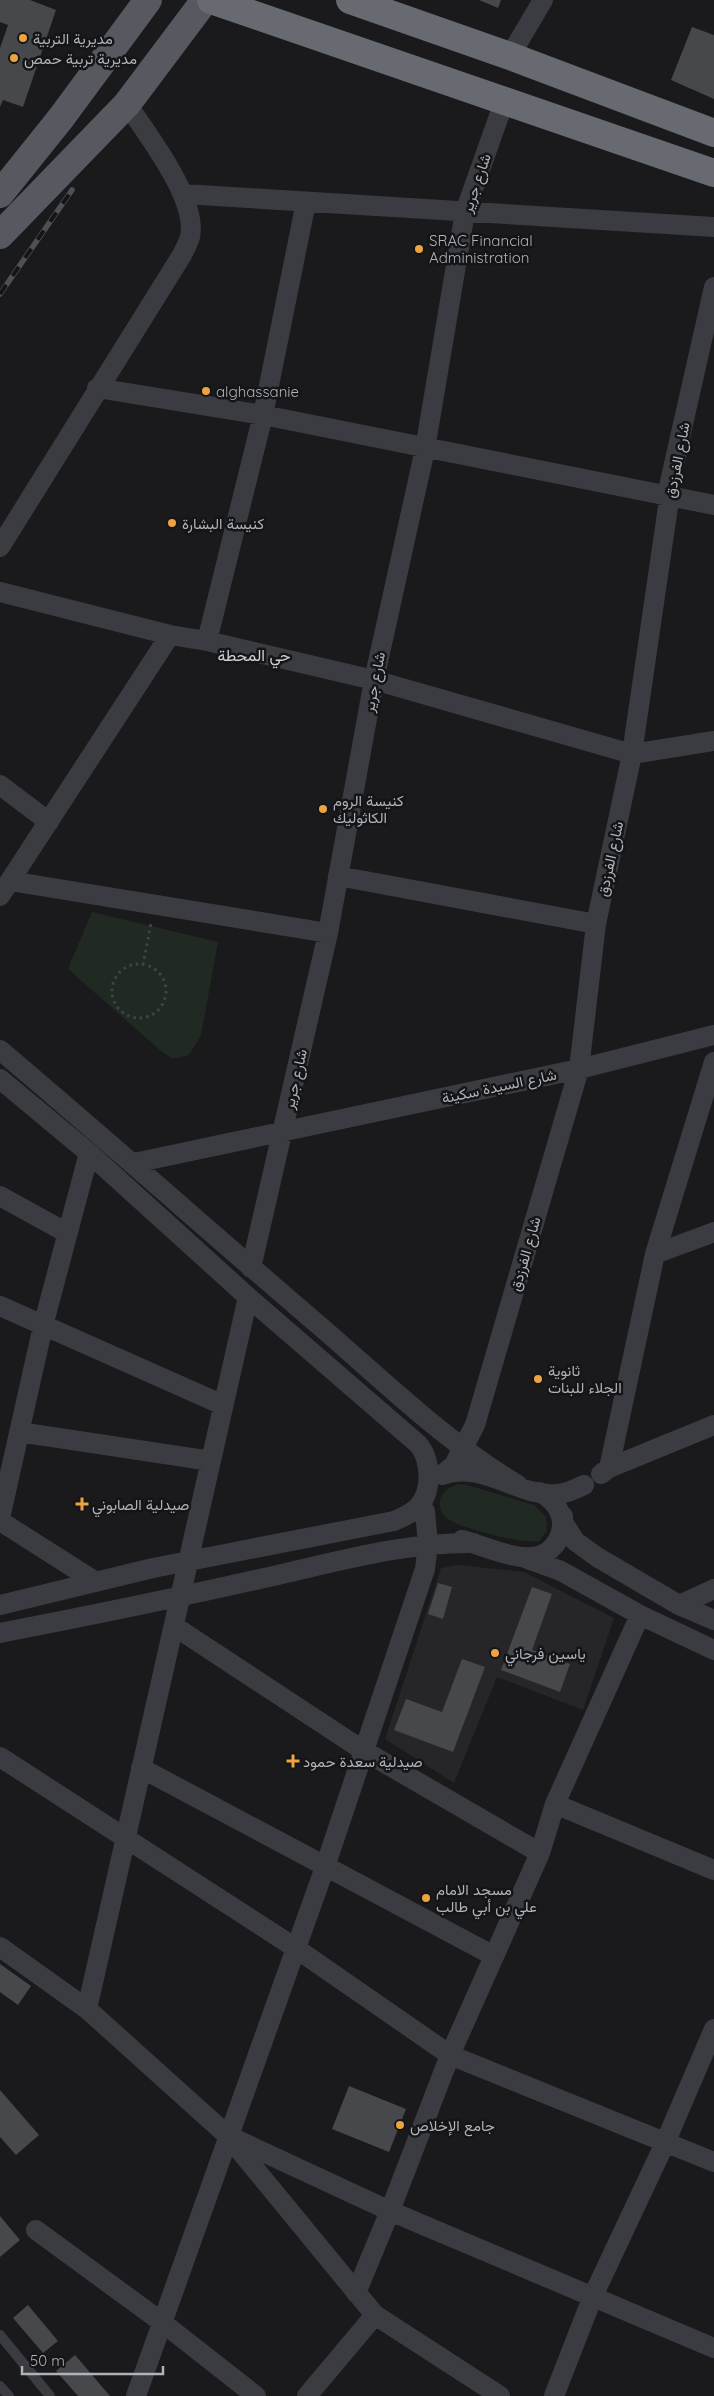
<svg xmlns="http://www.w3.org/2000/svg" width="714" height="2396" viewBox="0 0 714 2396" font-family="Quicksand,Vazirmatn,sans-serif">
	<rect width="100%" height="100%" fill="#1a1a1c"/>
	<path fill="#262629" d="M458,1565l66,7 90,46 -31,92 -86,-33 -43,106 -69,-44 56,-171z"/>
	<path fill="#212a22" d="M92,912l126,30 -17,93 -12,20 -16,4 -12,-8 -93,-82z
		M458,1484l9,1 67,20 12,12 1,14 -8,10c-14,4 -79,-13 -91,-22 -6,-5 -9,-10 -8,-17 0,-10 9,-14 18,-18z"/>
	<path fill="#47484c" d="M0,0h30l26,10 -33,97 -20,-7 -3,7v-59l8,-23 -8,-3z
		M479,0h22l-3,8z
		M692,27l22,8v64l-43,-19z
		M438,1583l14,4 -9,32 -15,-5z
		M532,1587l20,7 -20,56 38,14 -10,28 -59,-22z
		M462,1659l23,8 -32,85 -59,-22 12,-31 36,13z
		M0,1964l31,22 -13,19 -18,-13z
		M349,2086l57,23 -17,43 -57,-23z
		M0,2090l39,45 -23,20 -16,-18z
		M0,2216l20,24 -20,17z
		M28,2305l30,36 -15,12 -30,-35z
		M75,2355l35,41h-32l-22,-25z"/>
	<g fill="none" stroke-linecap="round" stroke-linejoin="round">
		<path stroke="#414348" stroke-width="3" stroke-dasharray="2.5 4" stroke-linecap="butt" d="M112 991a27 27 0 1 1 54 0a27 27 0 1 1-54 0Z
			M143,965l8,-42"/>
		<path stroke="#3b3c41" stroke-width="10" d="M0,2335l50,61
			M0,2386l9,10"/>
		<path stroke="#3b3c41" stroke-width="20" d="M510,56l33,-56
			M184,194l530,33
			M97,388l166,27 451,90
			M0,547l182,-292c3,-6 6,-12 8,-18 8,-38 -42,-101 -63,-133
			M0,592l170,43 37,6 167,39 258,74 82,-13
			M207,641l56,-226 43,-213
			M0,785l49,37
			M338,876l258,48
			M10,881l318,52
			M0,896l170,-261
			M0,1050c111,94 219,190 329,284 61,53 120,110 189,151
			M0,1079l89,74 159,144 170,147c13,15 15,47 0,63 -7,7 -15,10 -24,14l-241,47 -153,37
			M134,1163l445,-94 135,-34
			M0,1196l67,37
			M655,1254l59,-22
			M251,1268l77,-335 46,-253 51,-231 40,-237 40,-113
			M0,1306l223,99
			M19,1432l192,29
			M609,1468l46,-214 59,-192
			M601,1474l8,-6 105,-43
			M442,1475l12,-10 21,-40 104,-356 17,-145 36,-170 37,-254 -2,-5 47,-208
			M442,1475c41,-15 77,23 116,19 10,-1 18,-5 26,-9
			M563,1516v6l12,19 22,16 82,48 35,15
			M0,1518l43,-192 46,-173
			M0,1521l96,61
			M462,1540c22,6 49,19 71,17 22,-2 35,-27 26,-46 -4,-9 -11,-14 -19,-19
			M525,1558l36,13 79,44 74,35
			M679,1605l35,-16
			M174,1626l190,125 176,102 15,-49 159,66
			M0,1633c88,-17 176,-35 264,-55 69,-15 139,-36 210,-35
			M0,1757l294,190 156,108 264,107
			M141,1768l353,188
			M555,1804l85,-189
			M0,1947l87,62 140,126 148,180 125,81
			M87,2009l161,-712
			M231,2137l159,74 324,137
			M36,2230l127,93 93,73
			M356,2293l34,-82 60,-156 90,-202
			M136,2396l189,-529 100,-298 3,-25 -3,-33
			M307,2396l68,-81
			M554,2396l39,-100 72,-153 49,-114"/>
		<path stroke="#575960" stroke-width="28" d="M0,194l61,-76 87,-118
			M0,235l127,-131 78,-104"/>
		<path stroke="#676b71" stroke-width="28" d="M211,0l503,173
			M350,0l160,56 204,77"/>
		<g stroke="#4e5056" stroke-width="5.5">
			<path id="rail" d="M0,294l72,-104"/>
		</g>
		<use href="#rail" stroke="#151517" stroke-width="4" stroke-dasharray="11" stroke-linecap="butt"/>
	</g>
	<g fill="#eca441" stroke="#151517" stroke-width="2">
		<circle cx="23" cy="38" r="5"/>
		<circle cx="14" cy="58" r="5"/>
		<circle cx="419" cy="249" r="5"/>
		<circle cx="206" cy="391" r="5"/>
		<circle cx="172" cy="523" r="5"/>
		<circle cx="323" cy="809" r="5"/>
		<circle cx="538" cy="1379" r="5"/>
		<path d="M79.5 1496.5h5v5h5v5h-5v5h-5v-5h-5v-5h5z"/>
		<circle cx="495" cy="1653" r="5"/>
		<path d="M290.5 1753.5h5v5h5v5h-5v5h-5v-5h-5v-5h5z"/>
		<circle cx="426" cy="1898" r="5"/>
		<circle cx="400" cy="2125" r="5"/>
	</g>
	<g text-anchor="middle" dominant-baseline="central" stroke-width="5" stroke-linejoin="round" paint-order="stroke">
		<g font-size="15" fill="#adb2bb" stroke="#151517" text-anchor="start">
			<text x="33" y="38">مديرية التربية</text>
			<text x="24" y="58">مديرية تربية حمص</text>
			<text x="429" y="240">SRAC Financial<tspan x="429" dy="17">Administration</tspan></text>
			<text x="216" y="391">alghassanie</text>
			<text x="182" y="523">كنيسة البشارة</text>
			<text x="333" y="800">كنيسة الروم<tspan x="333" dy="17">الكاثوليك</tspan></text>
			<text x="548" y="1370">ثانوية<tspan x="548" dy="17">الجلاء للبنات</tspan></text>
			<text x="92" y="1504">صيدلية الصابوني</text>
			<text x="505" y="1653">ياسين فرجاني</text>
			<text x="303" y="1761">صيدلية سعدة حمود</text>
			<text x="436" y="1889">مسجد الامام<tspan x="436" dy="17">علي بن أبي طالب</tspan></text>
			<text x="410" y="2125">جامع الإخلاص</text>
		</g>
		<g font-size="15" fill="#adb2bb" stroke="#151517">
			<text transform="translate(476 183) rotate(-71)">شارع جرير</text>
			<text transform="translate(677 460) rotate(-79)">شارع الفرزدق</text>
			<text transform="translate(374 682) rotate(-79)">شارع جرير</text>
			<text transform="translate(610 859) rotate(-78)">شارع الفرزدق</text>
			<text transform="translate(295 1079) rotate(-77)">شارع جرير</text>
			<text transform="translate(499 1086) rotate(-12)">شارع السيدة سكينة</text>
			<text transform="translate(525 1254) rotate(-74)">شارع الفرزدق</text>
		</g>
		<g font-size="16" fill="#cdd1d7" stroke="#151517">
			<text x="254" y="655">حي المحطة</text>
		</g>
	</g>
	<path d="M22 2366v8h141v-8" fill="none" stroke="#adb2bb" stroke-width="2.5"/>
	<text x="30" y="2366" font-size="15" fill="#adb2bb" stroke="#151517" stroke-width="4" paint-order="stroke">50 m</text>
</svg>
